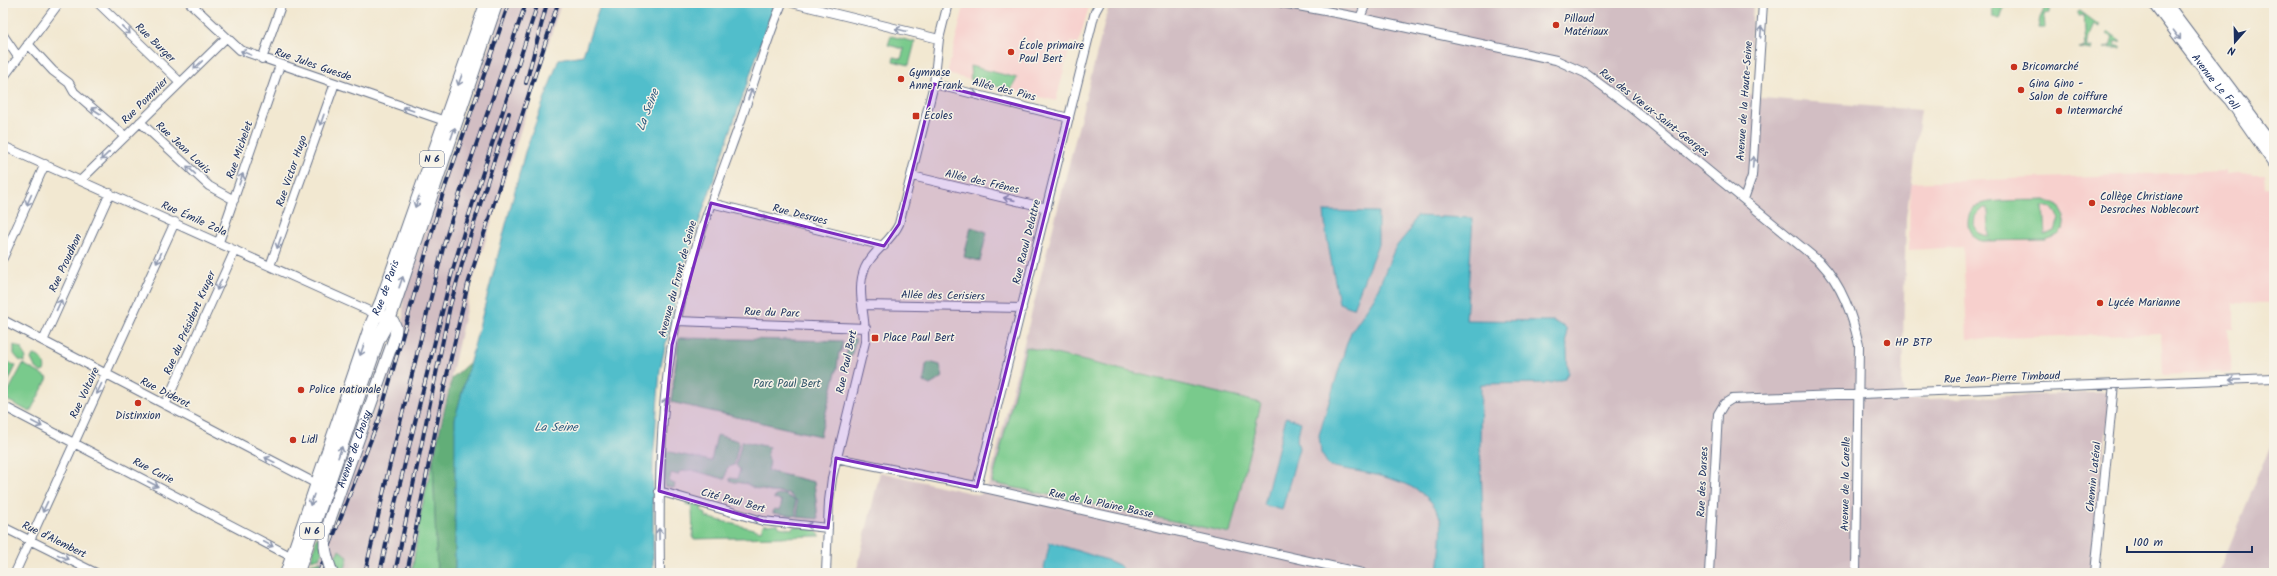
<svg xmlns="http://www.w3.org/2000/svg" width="2277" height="576" viewBox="0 0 2277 576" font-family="Kalam,sans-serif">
	<rect width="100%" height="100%" fill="#f7f3e8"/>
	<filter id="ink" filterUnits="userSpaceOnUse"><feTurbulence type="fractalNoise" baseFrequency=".025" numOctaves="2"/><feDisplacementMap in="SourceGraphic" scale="8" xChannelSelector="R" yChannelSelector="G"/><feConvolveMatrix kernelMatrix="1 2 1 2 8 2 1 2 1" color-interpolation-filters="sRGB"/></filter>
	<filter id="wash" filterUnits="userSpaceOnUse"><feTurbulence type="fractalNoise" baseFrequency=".012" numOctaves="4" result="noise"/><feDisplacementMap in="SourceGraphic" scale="16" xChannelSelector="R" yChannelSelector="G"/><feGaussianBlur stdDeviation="0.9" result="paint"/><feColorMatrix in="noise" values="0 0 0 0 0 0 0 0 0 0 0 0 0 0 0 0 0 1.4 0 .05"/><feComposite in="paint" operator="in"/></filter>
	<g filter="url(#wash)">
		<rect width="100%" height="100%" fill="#f2e8d1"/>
		<path fill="#f7d0cd" d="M965,3h125l-12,41 -7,-2 -15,59 -109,-27z
			M2226,171v3l25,-2 1,2h12l1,13 9,1v116l-40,-1v26h-6l3,44 -10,1 -1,-2 -57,3 -2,-42 -194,6 -4,-92 -54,3 1,-67z"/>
		<path fill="#d2bec3" d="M505,3h56l-90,283 -38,173 3,114h-123l22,-51 68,-200v-28z
			M1113,3h640l-5,91 14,4 159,12 -15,107 -4,169 3,14 206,-8 -21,181h-1234l24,-101 100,23 8,-9 120,-477z
			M2274,437v136h-57l5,-9z"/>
		<path fill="#79ca8c" stroke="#4a7c75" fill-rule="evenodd" d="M1992,3h13l-5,16 -7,-2z
			M2045,7l5,1v5l-6,1 1,14h-7l2,-10z
			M2080,11l19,14v2l-5,-3c-4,8 -7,15 -6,24l5,-1 -1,3 -13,-2 7,-1 -2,-32 -6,1v-4z
			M2109,32l12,9 -7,1 1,4h6v2h-17l6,-1 3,-10 -6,-3z
			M891,36l24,6 -6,23 -16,-4 1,-4 7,2 3,-10 -16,-4z
			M970,66l47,12 -6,12 -40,-10z
			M2046,200l13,6 6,11 -2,13 -5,5 -12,5 -65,1c-7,-3 -13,-9 -13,-18 0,-9 5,-17 13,-19 16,-5 48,-3 65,-4zM2043,206l9,2 7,10 -4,13 -10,4zM1984,208h4l1,29 -10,-4 -5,-6 1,-11z
			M971,227l16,5 -7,29 -16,-4z
			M679,338l164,3 -2,11h-2l-2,16 -17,68 -149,-34z
			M850,338l6,1 -5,18 -5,-1z
			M14,345l8,4 4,9 -2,4 -5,-2 -5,-6z
			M1026,347l235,56 -31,130 -238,-50z
			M33,355c7,0 14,9 11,16l-3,1 -6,-5 -4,-8z
			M6,361l10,5 -11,22 -2,-22z
			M929,362l11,3 3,12 -13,8 -6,-3 2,-17z
			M23,364l25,14 -18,34 -27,-14v-6l4,2z
			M717,435l22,6 -5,24 -7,3 -2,11 -34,-9 -12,2 -1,3 -7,-2 -2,9 6,2 -1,4 -9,-2v-35l46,10z
			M742,441l27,6 -2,11 3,4 -2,9 46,11 4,37 -20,-2 -1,-16 -9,-8 -17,-1 -17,-4 -7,-4 -17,-3v-3l7,1 3,-9 -4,-5z
			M433,459l4,114h-25l8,-57z
			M783,494l12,6 1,16 -23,-3 1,-4 6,1 2,-9 -8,-2 1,-3z
			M687,502l16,4 -2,4 5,4v3l55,14 2,-6 15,-1 1,3 13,2 2,-3 20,3 7,7 -128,3 -1,-33 -6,-1z
			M317,537l3,2 2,14 -3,5 -8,2z
			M339,550l9,7 -4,16h-4l-6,-15z
			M322,561l-6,12h-11l4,-9z"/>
		<path fill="#62ae78" stroke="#3e6e6b" d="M470,362l-15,57 1,20 -1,134h-18l-4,-114 19,-81z"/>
		<path fill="#51becb" stroke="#367694" d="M601,3h174l-94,271 -21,96 -7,92v111h-198v-154l70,-267 34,-93 24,-4z
			M1324,211l54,1v32l-25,64 -14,-5 -13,-70z
			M1416,216l57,2 -7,102 87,1 13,7 2,45 -4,6 -13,4 -70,1 -1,58 5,126 2,5h-49c1,-13 5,-41 3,-52 -11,-44 -76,-47 -112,-55l-8,-13 -2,-18 27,-89 5,-14 23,-34 21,-50 14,-17z
			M1286,417l15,5 -4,18 2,8 -17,62 -18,-5z
			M1050,542l60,19 9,4 7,8h-83z"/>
	</g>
	<g filter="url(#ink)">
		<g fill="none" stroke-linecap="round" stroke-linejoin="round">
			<g stroke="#667086" stroke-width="10">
				<path id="minor" d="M98,3l82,79
					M190,3l50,47 205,71
					M792,3l147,36
					M1282,3l70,13 204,44 29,13 42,31 193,158c22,23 32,52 39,83l-3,228
					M1360,18l6,-15
					M3,35l15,22
					M28,44l25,27 16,12 5,9 51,44
					M262,59l20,-56
					M3,78l56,-75
					M934,84l135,34
					M140,122l69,64 25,14
					M3,146l373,168
					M912,176l135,32
					M81,180l145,-142
					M1744,199l8,-23 11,-173
					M711,203l173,43
					M219,242l61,-177
					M3,258l42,-94
					M270,266l65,-183
					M863,305l159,3
					M3,320l314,164
					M677,321l189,7
					M43,341l67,-148
					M165,405l70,-155
					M3,406l289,151
					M836,458l135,27 391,88
					M977,487l118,-475 5,-9
					M659,491l104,30 65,7
					M3,527l93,46
					M15,573l160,-351
					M660,573c-1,-76 -1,-153 12,-229 13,-76 42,-149 68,-221 14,-40 26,-81 42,-120
					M826,573l3,-72 3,-23 33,-136c2,-23 -10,-52 0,-74 8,-18 26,-26 34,-44l35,-140 5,-45 9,-36
					M1709,573l9,-159 6,-10 8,-5 542,-21
					M2095,573l19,-189"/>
			</g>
			<g stroke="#667086" stroke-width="13">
				<g id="secondary">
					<path id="s1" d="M2154,3l61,81 15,16 44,63"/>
					<path d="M2166,3l108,144"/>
					<path id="s2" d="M330,519l65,-183 1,-8 -3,-7 -11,-5"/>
				</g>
			</g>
			<g stroke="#667086" stroke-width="15">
				<g id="primary">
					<path id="s3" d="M287,573l84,-247 11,-25 105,-298"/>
					<path d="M297,573l81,-234 11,-20 107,-316"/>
				</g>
			</g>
			<use href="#minor" stroke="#fff" stroke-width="8"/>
			<use href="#secondary" stroke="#fff" stroke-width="11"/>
			<use href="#primary" stroke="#fff" stroke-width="13"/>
			<g stroke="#1b2f5e" stroke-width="4">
				<path id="rail" d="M526,83l21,-80
					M319,573l60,-154 64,-226 66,-190
					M365,573l25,-109 54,-220 23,-73 59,-168
					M380,573l11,-53 60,-244 18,-61 69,-212
					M395,573l55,-267 21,-73 38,-120
					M407,573l37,-185 24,-104 90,-281"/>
			</g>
			<use href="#rail" stroke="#f7f3e8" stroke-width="2.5" stroke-dasharray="8" stroke-linecap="butt"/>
			<g stroke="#667086" stroke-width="13" stroke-linecap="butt">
				<path id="secondary-bridge" d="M330,519c-8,24 -6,31 2,54"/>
			</g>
			<use href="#secondary-bridge" stroke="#fff" stroke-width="11"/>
		</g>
		<defs><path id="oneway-shaft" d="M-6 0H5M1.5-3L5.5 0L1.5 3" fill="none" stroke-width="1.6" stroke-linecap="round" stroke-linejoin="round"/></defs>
		<g stroke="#8d97ae">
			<use href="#oneway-shaft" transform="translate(126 30) rotate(44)"/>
			<use href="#oneway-shaft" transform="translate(901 30) rotate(-166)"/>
			<use href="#oneway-shaft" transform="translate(1761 32) rotate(-86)"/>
			<use href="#oneway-shaft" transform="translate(2177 35) rotate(53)"/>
			<use href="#oneway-shaft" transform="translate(246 53) rotate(-158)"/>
			<use href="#oneway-shaft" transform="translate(198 65) rotate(136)"/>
			<use href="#oneway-shaft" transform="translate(460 80) rotate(110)"/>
			<use href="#oneway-shaft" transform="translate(972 93) rotate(14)"/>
			<use href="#oneway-shaft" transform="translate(750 94) rotate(-70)"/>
			<use href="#oneway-shaft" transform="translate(408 109) rotate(-161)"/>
			<use href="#oneway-shaft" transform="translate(96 111) rotate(-147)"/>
			<use href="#oneway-shaft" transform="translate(322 120) rotate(109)"/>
			<use href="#oneway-shaft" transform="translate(453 133) rotate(-71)"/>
			<use href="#oneway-shaft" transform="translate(105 156) rotate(136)"/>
			<use href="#oneway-shaft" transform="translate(1753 162) rotate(-86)"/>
			<use href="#oneway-shaft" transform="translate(191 170) rotate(-137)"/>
			<use href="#oneway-shaft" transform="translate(241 179) rotate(-71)"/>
			<use href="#oneway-shaft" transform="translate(1009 199) rotate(-167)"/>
			<use href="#oneway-shaft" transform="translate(29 200) rotate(114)"/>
			<use href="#oneway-shaft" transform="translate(417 202) rotate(110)"/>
			<use href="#oneway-shaft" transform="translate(707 217) rotate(-73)"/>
			<use href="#oneway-shaft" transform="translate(762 217) rotate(15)"/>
			<use href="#oneway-shaft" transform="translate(279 243) rotate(109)"/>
			<use href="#oneway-shaft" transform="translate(159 258) rotate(114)"/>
			<use href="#oneway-shaft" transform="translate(401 282) rotate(-71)"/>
			<use href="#oneway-shaft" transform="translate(219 285) rotate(114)"/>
			<use href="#oneway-shaft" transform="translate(59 305) rotate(-65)"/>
			<use href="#oneway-shaft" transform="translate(362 350) rotate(109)"/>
			<use href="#oneway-shaft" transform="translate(2235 380) rotate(178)"/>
			<use href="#oneway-shaft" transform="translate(99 389) rotate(115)"/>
			<use href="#oneway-shaft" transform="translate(665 404) rotate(-83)"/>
			<use href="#oneway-shaft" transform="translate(37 424) rotate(28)"/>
			<use href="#oneway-shaft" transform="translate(340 452) rotate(-71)"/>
			<use href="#oneway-shaft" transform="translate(270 460) rotate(-152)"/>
			<use href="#oneway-shaft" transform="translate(153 484) rotate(27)"/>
			<use href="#oneway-shaft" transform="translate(312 500) rotate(109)"/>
			<use href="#oneway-shaft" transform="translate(45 507) rotate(115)"/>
			<use href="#oneway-shaft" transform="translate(759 520) rotate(-168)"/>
			<use href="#oneway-shaft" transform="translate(812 526) rotate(-172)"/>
			<use href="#oneway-shaft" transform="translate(659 534) rotate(-91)"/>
			<use href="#oneway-shaft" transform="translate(268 544) rotate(28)"/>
			<use href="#oneway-shaft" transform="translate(63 557) rotate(26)"/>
		</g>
	</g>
	<path fill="#7b2cbf" fill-opacity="0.2" stroke="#7b2cbf" stroke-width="3" stroke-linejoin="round" d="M934,84l135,34 -92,369 -141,-29 -8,70 -65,-7 -104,-30 13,-146 39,-142 173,43 15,-22z"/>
	<g fill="#c8321e" stroke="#f7f3e8" stroke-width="1.5">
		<circle cx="1556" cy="25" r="4"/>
		<circle cx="1011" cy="52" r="4"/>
		<circle cx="2014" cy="67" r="4"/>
		<circle cx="901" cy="79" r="4"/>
		<circle cx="2021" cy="90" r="4"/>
		<circle cx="2059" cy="111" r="4"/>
		<rect x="912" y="112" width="8" height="8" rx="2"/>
		<circle cx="2092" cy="203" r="4"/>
		<circle cx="2100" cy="303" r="4"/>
		<rect x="871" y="334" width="8" height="8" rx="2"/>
		<circle cx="1887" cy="343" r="4"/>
		<circle cx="301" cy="390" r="4"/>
		<circle cx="138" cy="403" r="4"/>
		<circle cx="293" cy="440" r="4"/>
	</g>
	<g text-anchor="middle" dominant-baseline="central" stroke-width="3" stroke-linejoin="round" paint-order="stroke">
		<g fill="#f7f3e8" stroke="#5d6a87" stroke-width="1">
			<rect x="420" y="151" width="24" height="16" rx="3"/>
			<rect x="300" y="523" width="24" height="16" rx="3"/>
		</g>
		<g font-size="10" font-weight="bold" fill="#1b2f5e">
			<text x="432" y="159">N 6</text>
			<text x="312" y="531">N 6</text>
		</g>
		<g font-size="11" fill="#1b2f5e" stroke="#f7f3e8" text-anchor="start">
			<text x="1564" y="19">Pillaud<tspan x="1564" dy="13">Matériaux</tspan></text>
			<text x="1019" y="46">École primaire<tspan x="1019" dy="13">Paul Bert</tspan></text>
			<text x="2022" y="67">Bricomarché</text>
			<text x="909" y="73">Gymnase<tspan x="909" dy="13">Anne Frank</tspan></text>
			<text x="2029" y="84">Gina Gino -<tspan x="2029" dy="13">Salon de coiffure</tspan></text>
			<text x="2067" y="111">Intermarché</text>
			<text x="924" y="116">Écoles</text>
			<text x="2100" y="197">Collège Christiane<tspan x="2100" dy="13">Desroches Noblecourt</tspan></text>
			<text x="2108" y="303">Lycée Marianne</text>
			<text x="883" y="338">Place Paul Bert</text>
			<text x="1895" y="343">HP BTP</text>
			<text x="309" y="390">Police nationale</text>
			<text x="138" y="416" text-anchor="middle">Distinxion</text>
			<text x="301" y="440">Lidl</text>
		</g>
		<g font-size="11" fill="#1b2f5e" stroke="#f7f3e8">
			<text transform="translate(155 43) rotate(44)">Rue Burger</text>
			<text transform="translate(313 65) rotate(19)">Rue Jules Guesde</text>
			<text stroke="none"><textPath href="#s1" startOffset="100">Avenue Le Foll</textPath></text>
			<text transform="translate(1004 90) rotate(14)">Allée des Pins</text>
			<text transform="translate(145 101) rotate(-45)">Rue Pommier</text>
			<text transform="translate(1745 101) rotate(-86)">Avenue de la Haute-Seine</text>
			<text transform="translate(1654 113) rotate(38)">Rue des Vœux-Saint-Georges</text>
			<text transform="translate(183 148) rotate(43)">Rue Jean Louis</text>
			<text transform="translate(240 150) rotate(-71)">Rue Michelet</text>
			<text transform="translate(292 171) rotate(-71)">Rue Victor Hugo</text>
			<text transform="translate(982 182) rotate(13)">Allée des Frênes</text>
			<text transform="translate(800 215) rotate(14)">Rue Desrues</text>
			<text transform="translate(194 219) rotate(24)">Rue Émile Zola</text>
			<text transform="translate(1027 242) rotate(-76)">Rue Raoul Delattre</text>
			<text transform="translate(66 263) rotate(-65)">Rue Proudhon</text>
			<text transform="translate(678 279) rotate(-75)">Avenue du Front de Seine</text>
			<text stroke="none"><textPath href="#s3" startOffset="302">Rue de Paris</textPath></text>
			<text transform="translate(943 296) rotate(1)">Allée des Cerisiers</text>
			<text transform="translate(772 313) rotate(2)">Rue du Parc</text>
			<text transform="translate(190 323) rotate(-66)">Rue du Président Kruger</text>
			<text transform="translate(847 362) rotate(-78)">Rue Paul Bert</text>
			<text transform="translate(2002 378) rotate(-2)">Rue Jean-Pierre Timbaud</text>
			<text transform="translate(85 393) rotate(-65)">Rue Voltaire</text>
			<text transform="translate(165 393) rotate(27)">Rue Diderot</text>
			<text stroke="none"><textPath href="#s2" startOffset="74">Avenue de Choisy</textPath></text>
			<text transform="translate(153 471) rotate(27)">Rue Curie</text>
			<text transform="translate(2094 477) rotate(-84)">Chemin Latéral</text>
			<text transform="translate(1703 482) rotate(-87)">Rue des Darses</text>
			<text transform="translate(1846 484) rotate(-89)">Avenue de la Carelle</text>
			<text transform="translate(733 501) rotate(15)">Cité Paul Bert</text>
			<text transform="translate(1101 504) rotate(12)">Rue de la Plaine Basse</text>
			<text transform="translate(54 540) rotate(26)">Rue d'Alembert</text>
		</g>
		<g font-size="11" fill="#32566a" stroke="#f7f3e8">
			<text x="787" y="384">Parc Paul Bert</text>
		</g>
		<g font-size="12" font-style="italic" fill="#2b5a7f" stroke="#f7f3e8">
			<text transform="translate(648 110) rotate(-69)">La Seine</text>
			<text x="556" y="427">La Seine</text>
		</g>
	</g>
	<rect width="2277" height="576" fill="none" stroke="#f7f3e8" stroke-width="16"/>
	<g transform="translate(2235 42) rotate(200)" stroke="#f7f3e8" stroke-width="3" paint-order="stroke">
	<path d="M0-3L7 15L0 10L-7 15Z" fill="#1b2f5e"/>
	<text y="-6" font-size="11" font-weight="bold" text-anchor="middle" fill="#1b2f5e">N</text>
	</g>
	<path d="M2127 546v6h125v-6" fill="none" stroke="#1b2f5e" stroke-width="2"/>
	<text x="2133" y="546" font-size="12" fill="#1b2f5e" stroke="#f7f3e8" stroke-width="3" paint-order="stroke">100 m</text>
</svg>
